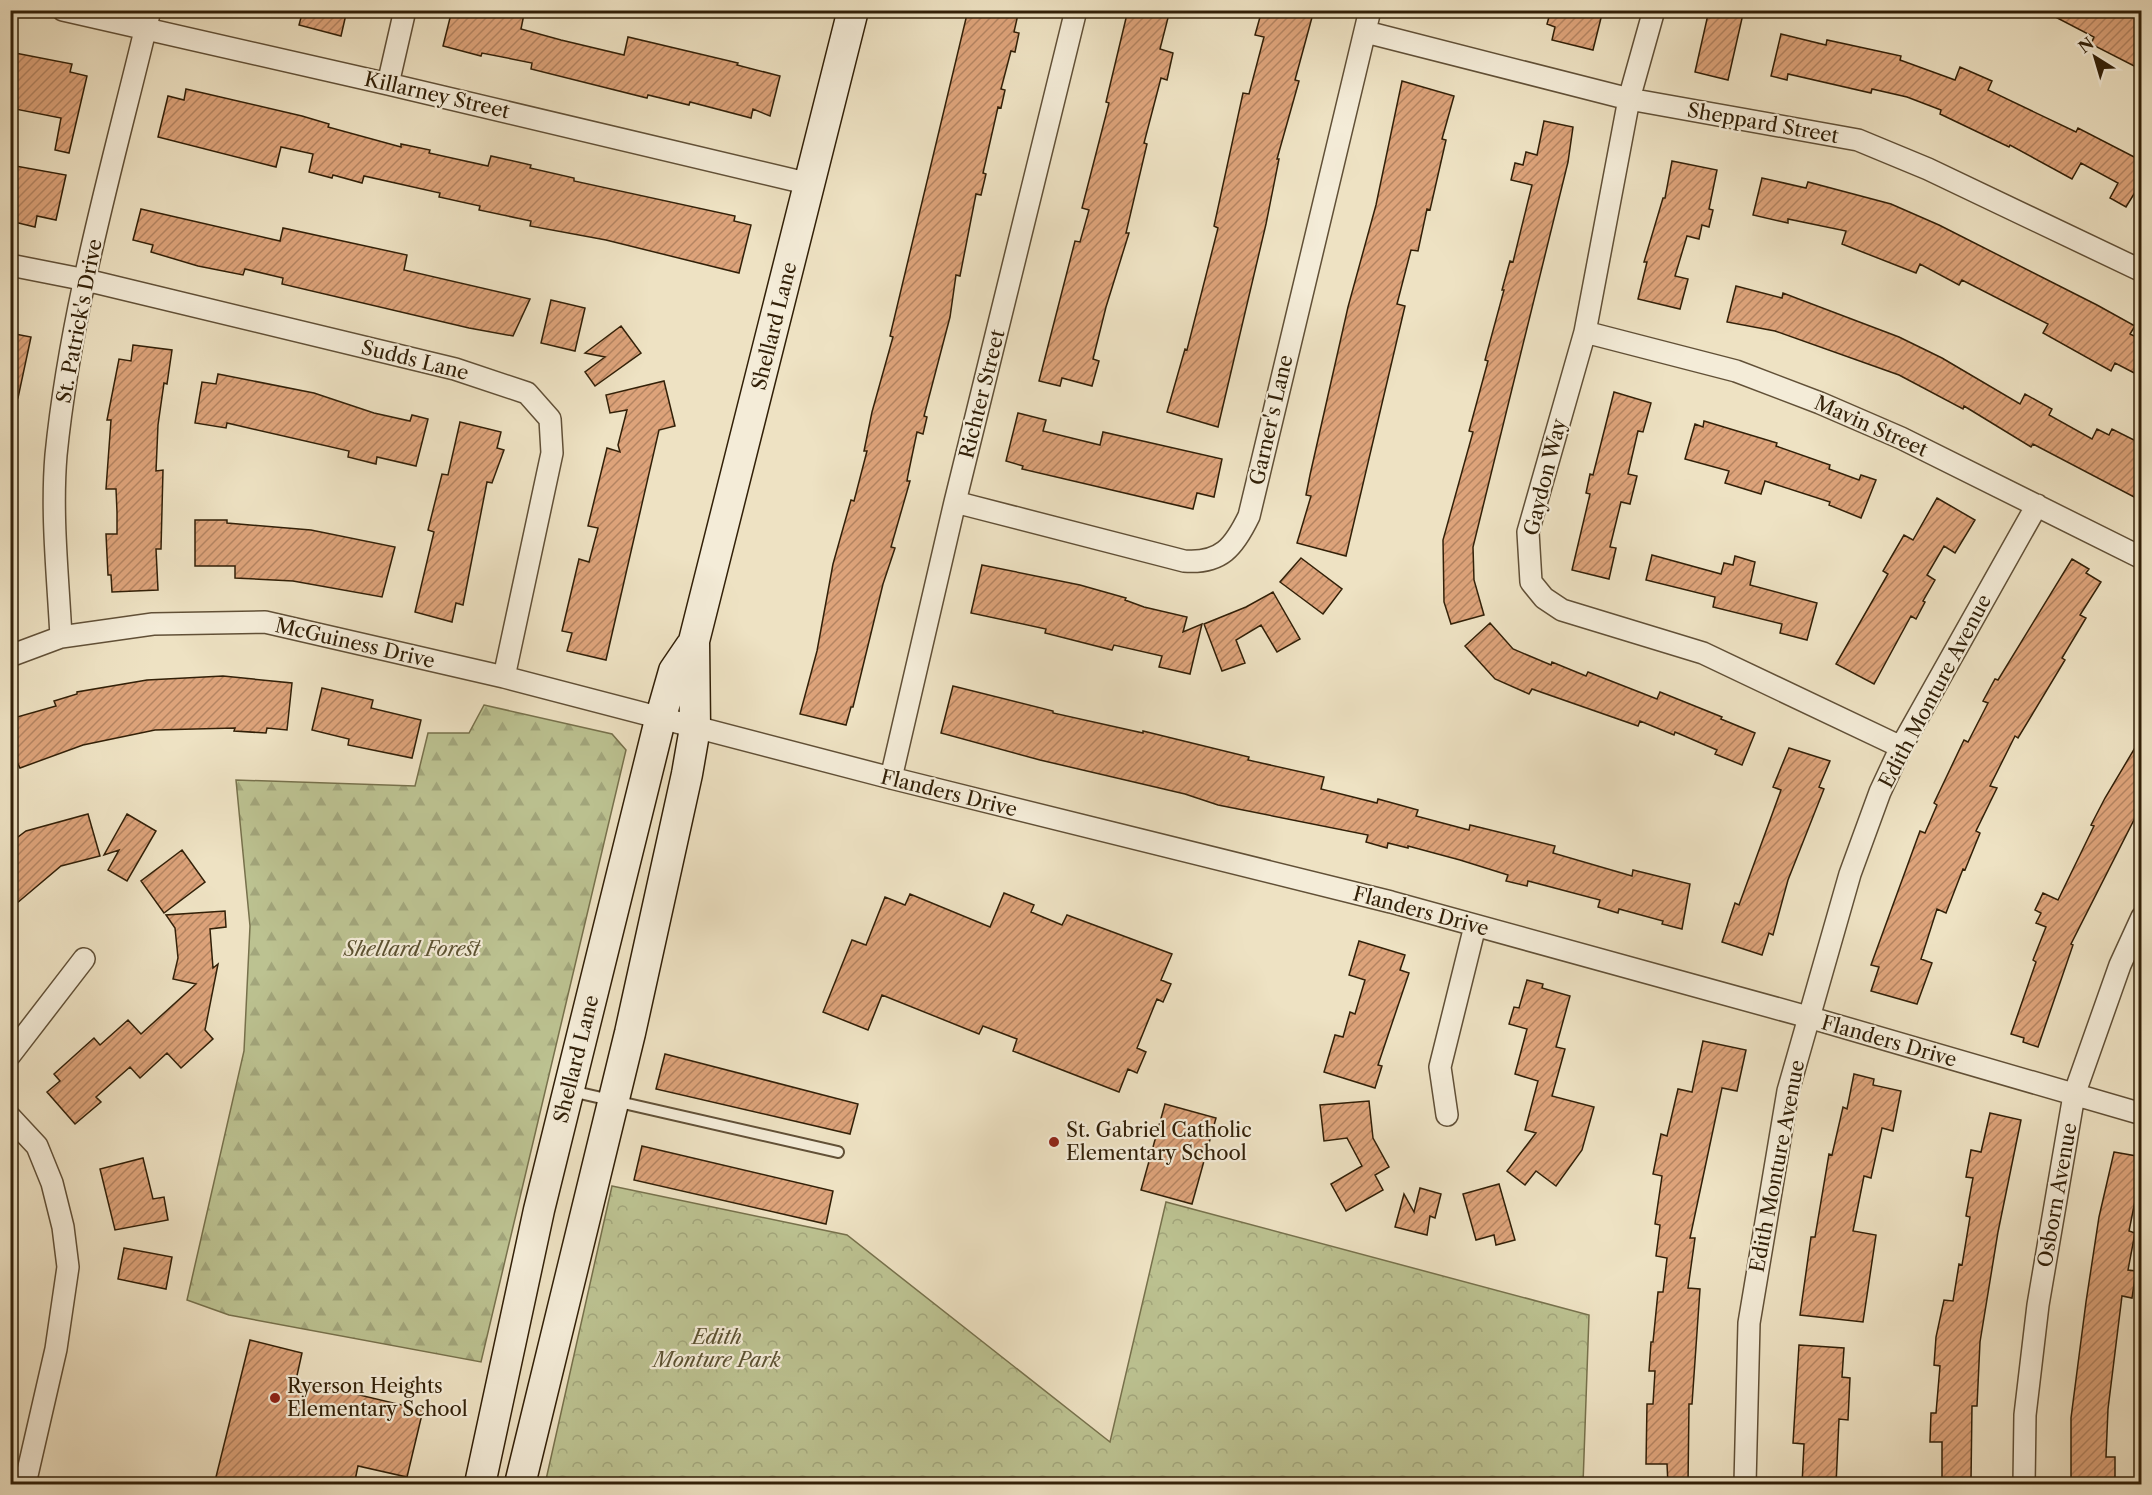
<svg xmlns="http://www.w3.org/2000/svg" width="2152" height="1495" viewBox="0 0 2152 1495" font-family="'Libre Caslon Text',serif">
	<defs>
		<pattern id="forest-firs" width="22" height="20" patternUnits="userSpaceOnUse" patternTransform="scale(1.5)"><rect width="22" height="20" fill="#bcc291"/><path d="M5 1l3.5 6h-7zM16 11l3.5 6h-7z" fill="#a2a67c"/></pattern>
		<pattern id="park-crowns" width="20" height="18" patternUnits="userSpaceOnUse" patternTransform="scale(1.5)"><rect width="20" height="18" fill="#bcc291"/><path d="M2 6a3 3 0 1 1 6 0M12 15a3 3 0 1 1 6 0" fill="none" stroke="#a2a67c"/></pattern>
		<pattern id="building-hatch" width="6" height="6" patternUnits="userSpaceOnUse" patternTransform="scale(1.5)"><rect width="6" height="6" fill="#dda37a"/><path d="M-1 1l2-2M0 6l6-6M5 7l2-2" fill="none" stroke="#b48462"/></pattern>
	</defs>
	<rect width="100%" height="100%" fill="#eee2c3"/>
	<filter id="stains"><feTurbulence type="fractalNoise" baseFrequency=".00333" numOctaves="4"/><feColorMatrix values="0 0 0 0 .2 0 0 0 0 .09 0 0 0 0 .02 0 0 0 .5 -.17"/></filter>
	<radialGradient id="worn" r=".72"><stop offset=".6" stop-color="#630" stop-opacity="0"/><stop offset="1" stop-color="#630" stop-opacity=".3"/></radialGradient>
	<path fill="url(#forest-firs)" stroke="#77714c" stroke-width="1.5" d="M484,705l128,29 14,16 -145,612 -252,-47 -42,-15 57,-249 6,-125 -14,-146 179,6 13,-53h41z"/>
	<path fill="url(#park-crowns)" stroke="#77714c" stroke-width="1.5" d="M612,1186l235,49 263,207 56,-240 423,113 -6,169h-1038z"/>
	<path fill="url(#building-hatch)" stroke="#322008" stroke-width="1.5" d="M303,10h44l-6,26 -42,-11z
		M452,10h54l18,4 -3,15 40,11 63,15 4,-18 110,26 -1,2 43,11 -10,40 -17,-7 -2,9 -61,-16 -1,3 -41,-10 -1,3 -116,-29 1,-6 -50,-10 -1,3 -38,-10z
		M968,10h51l-5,22 5,1 -4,19 -4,-1 -10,38 4,1 -4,18 -3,-1 -15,66 3,1 -5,21 -5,-1 -16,82 -4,-1 -6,42 -26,99 3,1 -4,17 -6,-2 -9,43 -1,6h3l-19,66 4,1 -12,36 -30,123h-2l-5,18 -46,-11 17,-63 16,-87 18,-64 3,1 13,-50h-3l8,-39 21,-75 -3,-1z
		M1132,10h38l-10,39 13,4 -6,27 -6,-2 -17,65 3,1 -21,89h3l-23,74 -13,52 6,2 -7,25 -30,-8 -2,8 -21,-5 36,-140 5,1 9,-32 -7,-2 27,-105 -3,-1 21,-88 3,1z
		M1262,10h52l-19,70 4,1 -22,78h2l-13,65 -48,203 -51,-15 18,-63 2,1 31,-122 -4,-2 29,-133 6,1 15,-57 -9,-2z
		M1551,10h52l-10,40 -41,-10 3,-13 -8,-3z
		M1709,10l34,4 -15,66 -33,-8z
		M2042,10h90l10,5v55l-51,-26 3,-7z
		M1781,34l45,11 1,-5 74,16 -1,4 55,20 5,-13 32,14 -4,9 88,42 2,-4 64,33v20l-16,26 -16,-9 8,-15 -37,-20 -9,16 -62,-34 -1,2 -69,-33 1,-4 -34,-13 -35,-8 -1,4 -83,-19 -1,6 -16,-4z
		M10,52l62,12 -2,8 17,4 -18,77 -14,-3 6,-32 -51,-10z
		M1402,81l52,15 -12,43 4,1 -16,70 -3,-1 -9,42 -7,-1 -14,54 8,2 -59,250 -49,-13 14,-47 -5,-1 4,-20 38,-168 28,-102z
		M186,89l116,27 27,8 -1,3 73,20v-3l29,6 -1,3 59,13 3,-10 40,9 -1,3 44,10v3l161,35 -1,5 17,4 -12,48 -133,-33 -76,-14 1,-5 -52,-11 1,-4 -41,-9 1,-4 -76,-17 -2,7 -29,-8 -1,3 -23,-6 4,-18 -32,-7 -5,20 -118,-30 10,-41 16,4z
		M1544,121l29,6 -5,35 -95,385 1,33 10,35 -33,9 -7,-22 -1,-62 30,-108 -4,-1 19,-70 -3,-1 19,-70h-2l8,-29 3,1 19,-77 -21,-5 4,-17 8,2 3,-13 11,3z
		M1672,161l45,9 -8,39 4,1 -4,17 -7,-2 -3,14 -12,-3 -12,40 13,3 -8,30 -42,-10 9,-37h-3l19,-64h2z
		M10,165l56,10 -10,45 -19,-4 -2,11 -25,-6z
		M1762,178l44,10 2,-6 83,22 48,21 158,80 38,21 -5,8 12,6v37l-27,-14 -4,8 -68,-38 5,-9 -86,-44 -3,5 -39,-21 -4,9 -74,-29 4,-13 -58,-12v4l-35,-8z
		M141,209l139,32 3,-13 124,27 -3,15 126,29 -17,37 -44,-8 -187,-44 1,-6 -38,-9 -2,6 -45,-9 -47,-14 2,-7 -20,-5z
		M1736,286l46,12 1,-5 116,44 43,21 78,46 5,-10 27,15 -3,6 43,24 5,-10 12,6 3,-6 30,15v43l-6,11 -103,-54 -2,3 -67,-41 -1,3 -64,-34 -124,-44 -48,-9z
		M551,300l34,8 -10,43 -34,-8z
		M621,326l20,27 -46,33 -10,-14 20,-15 -20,-4z
		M10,333l21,4 -13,61 -8,-1z
		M133,345l39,5 -5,34 -3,-1 -6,42 -2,46 7,-1 -2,79h-5l2,41 -46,2 -1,-17h-3l-2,-41h11v-22l-1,-23h-10l5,-69h-4l12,-61 12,2z
		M218,374l96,19 60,20 36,8 2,-6 16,4 -12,47 -39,-9 -1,7 -28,-7 1,-6 -122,-28 -1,5 -31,-5 7,-41 14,2z
		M664,381l11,45 -16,4 -53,230 -39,-9 5,-18 -10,-2 13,-55 4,-17 10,3 9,-34 -10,-2 19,-78 13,4 -2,-7 9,-35 -17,3 -4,-18z
		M1614,392l37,11 -8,29 -5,-1 -10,43 9,2 -7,28 -9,-2 -11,45 6,1 -7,31 -37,-9 18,-76 -4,-1 4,-19 3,1z
		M1018,413l28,7 -3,11 57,14 3,-13 119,27 -8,38 -17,-4 -4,16 -171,-40 1,-3 -17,-5z
		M1704,421l73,22 -1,3 54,19 -1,4 30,11 2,-5 15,5 -15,38 -32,-13 1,-3 -65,-21 -4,13 -36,-11 4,-12 -44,-12 10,-35 8,3z
		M460,422l41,10 -4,16 7,2 -12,33 -5,-1 -24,123 -7,-2 -4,19 -37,-10 19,-80 -6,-2 14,-56 6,1z
		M1937,498l38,22 -20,33 -11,-7 -17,29 8,5 -12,21 2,1 -9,17 -5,-3 -37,68 -38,-20 52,-90 -5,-3 21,-36 9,5z
		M195,520h32v3l84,7 84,17 -13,50 -89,-16 -58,-3v-12h-40z
		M1652,555l69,19 3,-11 9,2 2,-9 20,6 -5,23 67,18 -10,37 -27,-7 2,-9 -69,-17 2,-10 -69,-17z
		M1301,558l41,31 -19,25 -43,-32z
		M2072,559l17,10 -3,4 15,9 -21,33 6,3 -24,40 3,2 -47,78 -3,-2 -25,50 7,2 -21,43 4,2 -15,37 -2,-1 -17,44 -9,-4 -16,50 11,4 -15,41 -46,-13 8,-24 -8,-2 49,-134 5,2 12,-28 -3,-2 30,-63 4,2 20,-39 -5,-2 12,-22 3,1z
		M982,565l98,20 46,13 -1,2 19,7 43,10 -4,15 19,-8 -12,50 -31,-7 3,-11 -48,-11 -2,5 -67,-17 1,-4 -75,-16z
		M1273,592l27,47 -23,13 -16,-27 -25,15 9,23 -23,8 -18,-47 42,-17z
		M1490,623l23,26 38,16 1,-3 34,14 2,-4 69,27 3,-7 62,25 -1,2 34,14 -13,32 -27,-11 2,-4 -42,-18 -1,3 -34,-14 -2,5 -106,-37 -3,5 -34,-15 -30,-33z
		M223,676l69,7 -5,47 -20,-2 -1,5 -32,-2 1,-3 -80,2 -72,15 -63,23 -10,-20v-29l46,-13 -2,-5 23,-7v-2l70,-12z
		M953,686l100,25v2l90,20v-2l106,26 -1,3 76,17 -3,12 56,14 1,-4 40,11 -2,6 53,14 1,-5 85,21 -2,7 79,23 1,-6 57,14 -8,45 -20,-5 1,-3 -44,-12 -1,4 -20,-6 2,-7 -72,-19 -1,5 -21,-5 2,-6 -48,-15 -52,-14v2l-20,-5 -1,5 -21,-6 2,-7 -150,-30 -33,-11 -145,-34 -99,-27z
		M322,688l51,12 -2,8 50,12 -9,38 -64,-13 1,-6 -37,-9z
		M2142,736v68l-71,140 2,1 -35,102 -15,-5 1,-4 -13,-4 25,-72 -3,-2 13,-33 -10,-4 5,-10 -6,-3 8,-17 15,7 36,-74 -3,-1 14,-27z
		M1789,748l41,13 -11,26 5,2 -36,91 -15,55 -4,-2 -7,22 -40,-13 13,-39 4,2 42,-115 -8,-3z
		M88,814l12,42 -39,10 -51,43v-66l16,-12z
		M127,814l29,17 -29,50 -19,-11 11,-20 -15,5z
		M182,850l23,32 -41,31 -23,-32z
		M1004,893l30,12 -3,7 31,13 5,-10 105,39 -11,26 10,4 -8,18 -6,-3 -20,49 9,4 -9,21 -9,-4 -9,23 -106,-41 4,-12 -34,-13 -4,8 -97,-39 -14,35 -45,-18 29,-72 14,5 19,-48 20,8 5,-11 80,33z
		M225,911l1,16 -16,2 3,39 5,-4 -13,66 8,9 -32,29 -14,-15 -27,25 -10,-11 -34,30 5,5 -26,22 -28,-32 13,-11 -6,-7 40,-36 6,7 28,-25 13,14 55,-50 -23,-5 5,-21 -3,-30 -9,-13z
		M1359,941l46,14 -5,15 9,3 -31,92 4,1 -7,22 -51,-16 11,-37 8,2 7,-25 5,2 10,-34 -16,-5z
		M1527,980l16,4 -1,4 28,8 -14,51 9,2 -13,47 42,11 -12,43 -26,36 -20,-15 -11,14 -18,-14 29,-38 -11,-3 13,-49 -23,-7 12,-45 -18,-5 5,-17 5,1z
		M1703,1041l43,9 -9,41 -15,-3 -32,150h5l-7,50 12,1 -8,115h-3l-1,81h-20l-1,-21h-21l1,-60h6l2,-33h-6l2,-29h2l5,-50h5l4,-34 -11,-2 4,-31 -5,-1 7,-48 -9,-2 8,-40 6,2 11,-47 14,3z
		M665,1054l193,50 -8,30 -194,-45z
		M1854,1074l20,5 -1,6 28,6 -8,40 -11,-3 -11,50 -7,-2 -11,55 23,4 -13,87 -63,-7 11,-78h4l14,-83 3,1 11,-48 4,2z
		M1369,1101l4,37 16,29 -14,8 8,15 -37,21 -15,-27 31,-18 -15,-28 -23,3 -4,-36z
		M1165,1104l51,14 -24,86 -51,-14z
		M1990,1113l31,7 -23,112 -18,110 -3,64h-5l-1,75 -29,-1v-38h-12l1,-29h5l4,-47 -6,-1 2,-28 8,-37 9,1 6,-37 3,1 8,-48 -4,-1 7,-38 -7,-1 5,-27 10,2z
		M642,1146l191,45 -7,33 -192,-44z
		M2114,1152l28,5v30l-4,-1 -9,45 6,2 -7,37 8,1 -4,27 -10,-2 -14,113 -2,48h9v26h-44v-65l15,-116 13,-85z
		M143,1158l10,41 11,-2 4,23 -53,10 -15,-61z
		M1499,1184l16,56 -19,5 -2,-10 -18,5 -13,-46z
		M1420,1188l21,6 -6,24 -5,-2 -3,19 -32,-8 9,-33 10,18z
		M124,1248l48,9 -6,32 -48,-10z
		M250,1340l52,13 -6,27 127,30 -16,67 -49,-11 -4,19h-140z
		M1799,1345l45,3 -2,29 8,1 -2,42 -9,-1 -3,66h-34l2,-41 -11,-1z"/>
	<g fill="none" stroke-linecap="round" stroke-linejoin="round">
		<g stroke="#615037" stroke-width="14">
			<path id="lane" d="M571,1091l267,61"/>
		</g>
		<g stroke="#615037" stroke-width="24">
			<path id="street" d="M63,10l325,74 422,100
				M1654,10l-25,89 -44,233 -57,200 3,50 13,16 18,12 141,43 198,94
				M1366,32l263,67 229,41 70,29 214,102
				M388,84l17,-74
				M10,265l76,15 369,89 72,24 23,26 2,34 -48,224
				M1585,332l151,39 84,32 81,35 241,120
				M955,502l229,59c37,3 50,-14 65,-45l121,-506
				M61,637c-3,-60 -10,-122 -5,-182 15,-150 59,-298 94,-445
				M10,656l51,-19 92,-13 112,-2 239,55 387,101 500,124 417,115 334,97
				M891,778l64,-276 121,-492
				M10,1055l74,-96
				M1447,1115l-7,-48 35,-141
				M10,1117l27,29 15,37 11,44 5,40 -12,82 -31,135
				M1745,1484l4,-161 39,-232 62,-217 30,-82 21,-45 136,-242
				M2024,1484l1,-69 13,-110 36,-210 46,-130 22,-48"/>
		</g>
		<g stroke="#322008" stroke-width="33">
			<path id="secondary" d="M480,1484l59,-274 121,-490 14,-49 17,-25
				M520,1484l110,-451 57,-259 8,-46 -1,-87 159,-631"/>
		</g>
		<use href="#lane" stroke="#f4ecd8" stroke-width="10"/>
		<use href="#street" stroke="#f4ecd8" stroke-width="21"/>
		<use href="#secondary" stroke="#f4ecd8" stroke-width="30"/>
	</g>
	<g fill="#8f2418" stroke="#f4ecd8" stroke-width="2">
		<circle cx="1054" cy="1142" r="6"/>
		<circle cx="275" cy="1398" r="6"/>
	</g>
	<g text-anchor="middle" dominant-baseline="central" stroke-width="4.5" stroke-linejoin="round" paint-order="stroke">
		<g font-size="20" fill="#322008" stroke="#f4ecd8">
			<text transform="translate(437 95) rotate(13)">Killarney Street</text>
			<text transform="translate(1763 123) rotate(10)">Sheppard Street</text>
			<text transform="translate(79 321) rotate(-79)">St. Patrick's Drive</text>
			<text transform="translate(774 326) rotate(-76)">Shellard Lane</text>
			<text transform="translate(415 360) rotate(14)">Sudds Lane</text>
			<text transform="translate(982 394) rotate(-76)">Richter Street</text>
			<text transform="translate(1271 420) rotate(-77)">Garner's Lane</text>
			<text transform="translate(1871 426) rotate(24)">Mavin Street</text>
			<text transform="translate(1545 477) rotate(-76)">Gaydon Way</text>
			<text transform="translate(355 643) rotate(13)">McGuiness Drive</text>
			<text transform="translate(1935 691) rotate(-62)">Edith Monture Avenue</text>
			<text transform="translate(949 793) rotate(14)">Flanders Drive</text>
			<text transform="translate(1421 911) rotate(15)">Flanders Drive</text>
			<text transform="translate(1889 1041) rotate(16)">Flanders Drive</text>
			<text transform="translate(576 1059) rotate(-76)">Shellard Lane</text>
			<text transform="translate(1777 1166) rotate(-79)">Edith Monture Avenue</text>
			<text transform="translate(2057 1195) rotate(-80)">Osborn Avenue</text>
		</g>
		<g font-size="20" font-style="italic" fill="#5b5131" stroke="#f4ecd8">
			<text x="412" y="949">Shellard Forest</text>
			<text x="717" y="1337">Edith<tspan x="717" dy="23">Monture Park</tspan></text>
		</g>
		<g font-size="20" fill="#322008" stroke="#f4ecd8" text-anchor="start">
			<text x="1066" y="1130">St. Gabriel Catholic<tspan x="1066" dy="23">Elementary School</tspan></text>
			<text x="287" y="1386">Ryerson Heights<tspan x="287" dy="23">Elementary School</tspan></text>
		</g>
	</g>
	<rect width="2152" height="1495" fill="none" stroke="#eee2c3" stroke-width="36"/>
	<rect x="12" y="12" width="2128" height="1471" fill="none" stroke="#322008" stroke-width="3"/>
	<rect x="18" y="18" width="2116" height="1459" fill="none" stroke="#322008" stroke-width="1.5"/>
	<g transform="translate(2095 57) rotate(323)" stroke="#f4ecd8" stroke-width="4.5" paint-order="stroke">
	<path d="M0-4.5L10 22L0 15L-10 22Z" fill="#322008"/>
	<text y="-9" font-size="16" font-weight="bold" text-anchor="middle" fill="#322008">N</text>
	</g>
	<rect width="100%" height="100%" filter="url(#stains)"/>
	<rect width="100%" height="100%" fill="url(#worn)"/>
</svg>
